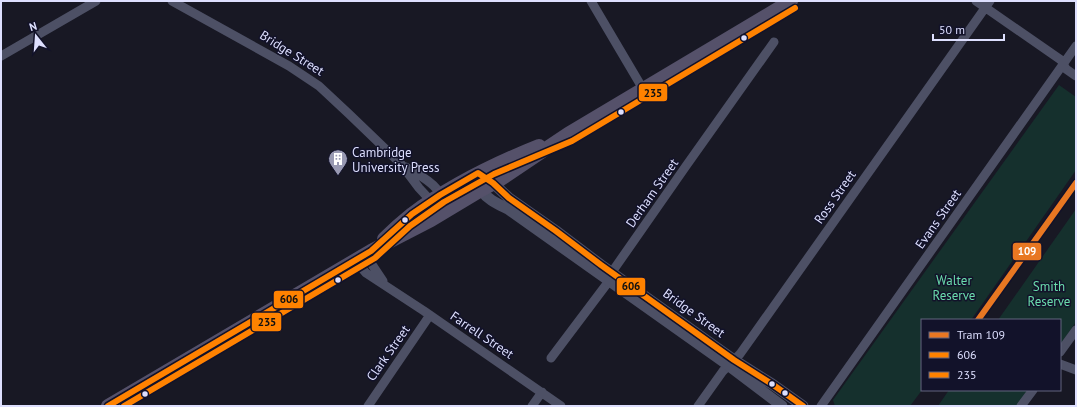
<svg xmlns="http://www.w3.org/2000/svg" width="1077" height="407" viewBox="0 0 1077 407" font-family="'PT Sans',sans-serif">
	<rect width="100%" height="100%" fill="#181824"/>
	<path fill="#15302d" d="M1059,85l17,12v73l-105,150h-49v70l-12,16h-75l-2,-6z
		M1076,209v113l-16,23v-25h-62z
		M949,390h79l-11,16h-79z"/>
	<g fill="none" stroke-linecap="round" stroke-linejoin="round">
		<path stroke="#4d5065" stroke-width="9" d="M172,1l117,65 30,20 30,28 52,50 18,24 12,13
			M591,1l52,88
			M976,1l85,59 5,9 10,7
			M1,56l95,-55
			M406,167c10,6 31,17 34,28
			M365,254l18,27
			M355,260l11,13 58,38 137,95
			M1060,352l16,-22
			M551,358l58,-77 3,-9 74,-106 88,-124
			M1060,364l16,6
			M368,406l62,-91
			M532,406l10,-14
			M698,406l25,-35 17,-17 250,-353
			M821,406l255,-360
			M1021,406l12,-16"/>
		<path stroke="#4d5065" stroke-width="11" d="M493,183l16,15 47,33 45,34 133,95 38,24 31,22
			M481,190c7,10 17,14 27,19l220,156 54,41"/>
		<path stroke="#55516a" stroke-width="14" d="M384,239c9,-9 18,-17 28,-25 39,-29 82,-50 127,-68
			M108,406l263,-155 60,-31 50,-30 20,-11 67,-45 223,-133"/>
		<g stroke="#12122a" stroke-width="9">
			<path id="bus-1" d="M108,406l263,-155 41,-37 28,-19 38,-22 15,10 16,15 47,33 45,34 133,95 38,24 31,22"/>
		</g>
		<g stroke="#12122a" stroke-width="9">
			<path id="bus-2" d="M124,406l251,-148 35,-32 34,-24 50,-28 78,-33 223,-133"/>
		</g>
		<use href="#bus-1" stroke="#ff8200" stroke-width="6"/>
		<use href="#bus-2" stroke="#ff8200" stroke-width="6"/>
		<g stroke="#12122a" stroke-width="9">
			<path id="tram-1" d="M978,320l98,-137"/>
		</g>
		<use href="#tram-1" stroke="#e87722" stroke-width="6"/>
	</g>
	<defs>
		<g id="building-pin" transform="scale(1)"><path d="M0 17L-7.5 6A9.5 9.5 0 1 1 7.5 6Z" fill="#9899b2" stroke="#12122a"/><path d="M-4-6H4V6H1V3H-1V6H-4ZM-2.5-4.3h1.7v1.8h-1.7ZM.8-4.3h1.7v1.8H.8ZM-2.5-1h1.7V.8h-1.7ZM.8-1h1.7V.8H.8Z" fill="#fff"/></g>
	</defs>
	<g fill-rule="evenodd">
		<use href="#building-pin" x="338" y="159"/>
	</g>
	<g fill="#dddffe" stroke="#12122a" stroke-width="1.5">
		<circle cx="744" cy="38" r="3.5"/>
		<circle cx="621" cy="112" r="3.5"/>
		<circle cx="405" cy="220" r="3.5"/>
		<circle cx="338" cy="280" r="3.5"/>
		<circle cx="772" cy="384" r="3.5"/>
		<circle cx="785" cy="393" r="3.5"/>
		<circle cx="145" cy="394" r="3.5"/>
	</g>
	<g text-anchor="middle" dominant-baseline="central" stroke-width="3" stroke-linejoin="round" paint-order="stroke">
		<g font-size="13" fill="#dddffe" stroke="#12122a">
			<text transform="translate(292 53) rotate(32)">Bridge Street</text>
			<text transform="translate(652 193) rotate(-55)">Derham Street</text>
			<text transform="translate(835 197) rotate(-55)">Ross Street</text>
			<text transform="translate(938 219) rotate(-55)">Evans Street</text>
			<text transform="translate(694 313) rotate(36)">Bridge Street</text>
			<text transform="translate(482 335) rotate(34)">Farrell Street</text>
			<text transform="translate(388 353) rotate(-55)">Clark Street</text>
		</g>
		<g font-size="13" fill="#dddffe" stroke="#12122a" text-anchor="start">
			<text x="352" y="152">Cambridge<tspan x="352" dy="15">University Press</tspan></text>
		</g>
		<g font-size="13" fill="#6adcac" stroke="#12122a">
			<text x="954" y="280">Walter<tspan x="954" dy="15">Reserve</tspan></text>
			<text x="1049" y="286">Smith<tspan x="1049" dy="15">Reserve</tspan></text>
		</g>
	</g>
	<g stroke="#12122a" stroke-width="1.5">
		<rect x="638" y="83" width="30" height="19" rx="4" fill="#ff8200"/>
		<rect x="1012" y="242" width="30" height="19" rx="4" fill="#e87722"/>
		<rect x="616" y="277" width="30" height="19" rx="4" fill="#ff8200"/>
		<rect x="273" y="290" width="31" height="19" rx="4" fill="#ff8200"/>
		<rect x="251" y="312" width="31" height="20" rx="4" fill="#ff8200"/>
	</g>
	<g font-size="11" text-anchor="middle" font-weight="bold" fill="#fff">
		<text x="1027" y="255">109</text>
	</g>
	<g font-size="11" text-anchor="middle" font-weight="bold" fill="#111">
		<text x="653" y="97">235</text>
		<text x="631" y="290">606</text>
		<text x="289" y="303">606</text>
		<text x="267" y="326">235</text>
	</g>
	<rect width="1077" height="407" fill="none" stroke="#dddffe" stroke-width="4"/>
	<rect x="921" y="319" width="140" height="72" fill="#12122a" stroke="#63647f"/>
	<rect x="929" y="332" width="20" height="6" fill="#e87722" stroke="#63647f"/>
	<text x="957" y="339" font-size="12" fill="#dddffe">Tram 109</text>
	<rect x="929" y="352" width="20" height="6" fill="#ff8200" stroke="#63647f"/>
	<text x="957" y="359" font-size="12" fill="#dddffe">606</text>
	<rect x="929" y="372" width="20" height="6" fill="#ff8200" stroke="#63647f"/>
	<text x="957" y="379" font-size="12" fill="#dddffe">235</text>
	<g transform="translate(36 36) rotate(343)" stroke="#12122a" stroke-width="3" paint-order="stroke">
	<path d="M0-3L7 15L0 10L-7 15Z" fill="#dddffe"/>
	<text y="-6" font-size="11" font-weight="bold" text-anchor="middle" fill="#dddffe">N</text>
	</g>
	<path d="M933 34v6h71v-6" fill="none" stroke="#dddffe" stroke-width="2"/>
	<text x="939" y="34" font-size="12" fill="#dddffe" stroke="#12122a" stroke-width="3" paint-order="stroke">50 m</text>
</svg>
